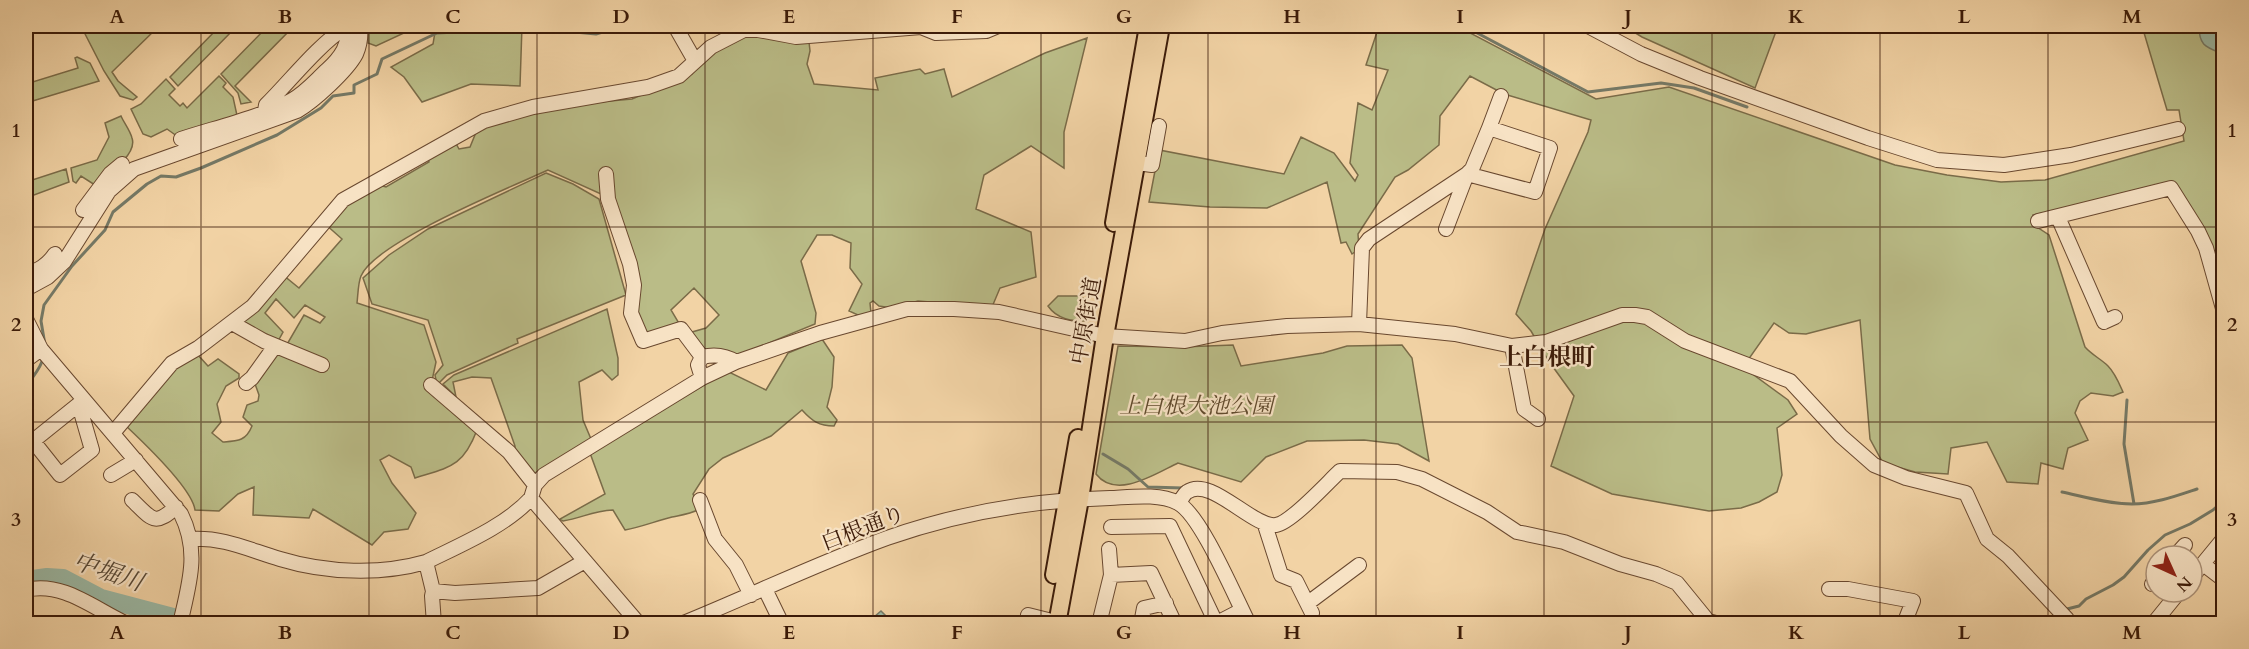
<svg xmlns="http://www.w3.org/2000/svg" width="2249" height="649" viewBox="0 0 2249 649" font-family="Cardo,'Noto Serif JP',serif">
	<rect width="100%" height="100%" fill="#f2d3a5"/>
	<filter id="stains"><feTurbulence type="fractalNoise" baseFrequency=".00333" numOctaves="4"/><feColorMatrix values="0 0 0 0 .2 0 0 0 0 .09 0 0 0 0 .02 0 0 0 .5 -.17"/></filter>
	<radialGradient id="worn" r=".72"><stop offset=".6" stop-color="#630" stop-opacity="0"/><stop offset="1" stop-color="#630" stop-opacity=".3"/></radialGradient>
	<path fill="#babc87" stroke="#7a6b48" stroke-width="1.5" d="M81,26h78l-47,46 6,9 19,16 -4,3 -13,-4 -16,-25z
		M220,26h17l-59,60 -8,-9z
		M268,26h26l-59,60 16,16 -10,2 -3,-11 -17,-19z
		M368,26h31l5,7 -28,13 -8,-3z
		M436,26h86l-2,60 -49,-2 -49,18 -18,-25 -13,-10 42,-23z
		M1379,26h78l139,73 73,-12 226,78 52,10 54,7 44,-2 139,-39 -5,-31h-12l-25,-84h81v266l-52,-107 -138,30 4,12 12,8 36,112c7,8 16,12 23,19 7,7 11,17 15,26l-10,4 -22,-3 -11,8 -5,12 13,27 -20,8 -5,21 -22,-6 -3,21 -31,-2 -20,-40 -36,6 -3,26 -33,-2 -32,-9 -13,-24 -10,-119 -54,14 -17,-1 -15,-10 -31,44 45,33 9,14 -20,14 5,47 -5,17 -18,10 -18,6 -32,3 -97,-17 -61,-28 23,-70 -26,-36 -17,-29 -15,-17 29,-85 43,-97 3,-12 -87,-26 -34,-18 -30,40 -1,29 -31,25 -13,7 -37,57 1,15 -7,5 -6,-12 -5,1 -14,-61 -60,26 -57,-1 -61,-5 10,-52 125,24 17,-37 33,16 21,28 3,-6 -8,-12 8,-60 14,7 16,-40 -22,-5z
		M1624,26h154l-23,62 -113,-51z
		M775,29l34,13 1,9 -3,13 7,20 64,6 -3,-12 45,-9 5,5 19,-5 8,28 93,-44 42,-15 -23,94v36l-33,-22 -47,29 -8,34 55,23 5,45 -36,11 -8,19 -74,-6 -26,7 -13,-2 -6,-5 -3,2 1,10 -11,3 -11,-5 13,-27 -12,-16 1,-25 -19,-8h-15l-16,26 15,52 -1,11 -78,32 -31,-2 -14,-22 14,-4 13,-13 -25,-27 -23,22 9,15 -33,10 -12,-22 -25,-115 -62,-28c-37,17 -173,72 -187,106 -3,7 -3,19 -4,27l67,22 12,37 -6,28 47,40c-14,37 -27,37 -62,48l-4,-11 -22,-12 -9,5 12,23 24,30 -8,16 -24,3 -12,13 -59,-36 -4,9 -56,-3 1,-28 -16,7 -19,17 -24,-1c-3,-22 -52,-68 -69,-84l48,-62 23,-10 11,12 10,-7 21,15v4l-13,8 -9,18 4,18 -9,11 11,9c15,-1 23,-1 29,-16l-9,-9 4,-12 11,-4 1,-6 -5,-14 20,-31 8,3 22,-38 16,8 5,-6 -20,-12 -11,13 -18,-19 -11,14 18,19 -6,11 -38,-24 44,-44 16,13 43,-49 -18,-16 23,-23 28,-16 11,3 43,-25 -3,-9 28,-13 5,9 11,-2 9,-22 11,-4 109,-19 33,-3 60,-25 13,-21 11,-11z
		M77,57l13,6 9,18 -73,22v-19l52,-16 -3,-10z
		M219,76l7,7 -3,4 10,10 5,23 -57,19 -14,-10 -16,8 -8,-3 -12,-25 10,-5 25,-25 9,10 -6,6 11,11 3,-3 4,5z
		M121,116c3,7 9,14 11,22 6,17 -26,38 -37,47l-14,-9 -5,7 -3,-2 -2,-13 26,-8 12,-23 -4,-14z
		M66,169l3,13 -43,16v-16z
		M546,173l27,11 26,15 27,96 -109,44 1,4 -71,32 -10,10 -2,-10 8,-10 -15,-45 -56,-16 -9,-26 26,-23 39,-26z
		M1058,296h22l10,7 -4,18c-15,0 -29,-2 -38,-15z
		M607,309l11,49v17l-6,5 -10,-10 -23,12 4,38 8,19 -59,36 -18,-22 1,-7 -24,-68 -19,-1 -19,5 3,15 -13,-13 11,-9z
		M822,339l12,18 -2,30 -5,20 10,13 -3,6c-15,0 -22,-5 -32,-16l-31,26 -48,22 -14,11 -16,25 7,15c-10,5 -18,6 -28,8 -16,4 -31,10 -47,13l-12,-20c-21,1 -31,8 -50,11l-3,-2 45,-25 -15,-41 129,-77 10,-4 37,18 22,-37z
		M1233,345l8,21 82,-13 24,-7 55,-1 10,13 17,103 -31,-17 -34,-4 -57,1 -41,16 -25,25 -63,-19c-23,11 -62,37 -82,11l22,-128 63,1z"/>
	<path fill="#9bb8a4" stroke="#757966" stroke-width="1.5" d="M2199,26h24v28c-17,-7 -24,-8 -24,-28z
		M881,611l9,9 -4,3h-19z"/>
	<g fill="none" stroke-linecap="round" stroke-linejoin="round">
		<path stroke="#757966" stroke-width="3" d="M1103,26l8,4 20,-4
			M1464,26l124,66 73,-9 33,5 53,19
			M45,345l-4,-24 3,-16 28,-39 33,-36 8,-18 34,-28 14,-8 15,1 25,-9 76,-33 44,-27 12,-12 21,-3v-8l23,-11 5,-15 55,-26 96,-5 63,6 27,-8
			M26,387c6,-11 14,-16 17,-29
			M2127,400l-3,44 10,60
			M1103,454l25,15 20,18 35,1
			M2062,492c23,5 47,12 70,12 22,0 44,-8 65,-15
			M2067,609l12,-3 7,-7 27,-14 11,-8 24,-27 17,-15 25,-11 23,-14 11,-10"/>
		<path stroke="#9bb8a4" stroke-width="18" d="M26,580l21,-3 16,1 38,20 72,19"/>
		<g stroke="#69482f" stroke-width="16">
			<path id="minor" d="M675,26l20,35
				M1588,26l53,28 59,24 168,60 69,22 67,5 67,-10 107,-26
				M265,111l1,-6c26,-26 50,-58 81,-79
				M1489,128l12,-32
				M181,139c33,-11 81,-22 111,-39 13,-7 24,-20 35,-30 13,-12 24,-26 20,-44
				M1137,163l15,2 7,-39
				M606,174l2,25 22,65 4,21 -3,28 12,28 38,-12 21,28 -4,8 4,13
				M83,210l27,-36 12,-10
				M2058,217l46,105 11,-5
				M2038,221l133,-33 27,43 8,17 18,64
				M26,272c11,1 23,-9 29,-18
				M26,289l22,-12 16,-15 45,-71 25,-22 163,-58c17,-10 50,-40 59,-57 4,-9 5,-19 4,-28
				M26,319l15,30 140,165c19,38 8,70 -1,110
				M232,323l32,18 58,24
				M1359,324l3,-76 7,-9 98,-65 68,18 15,-44 -61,-20 -17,41 -5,5 -21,55
				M1512,346l12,63 14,10
				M702,357c13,-3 23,-2 34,5
				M26,360l15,-11
				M246,383l6,-5 23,-32
				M431,385l78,67 26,33
				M79,405l13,45 -32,25 -27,-34 51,-41
				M113,433l59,-70 26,-15 55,-42 90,-106 141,-79 49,-14 115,-20 31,-11 32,-29 33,-17h14l38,7 125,-10 15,6 50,-2 12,-5
				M111,475l25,-15
				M531,498c-25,28 -71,47 -105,64l7,29 22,2 83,-5 47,-27
				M132,500c20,19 22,27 44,7
				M700,500l15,39 21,26 15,30
				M1179,503c2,-3 5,-9 8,-11 23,-17 66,36 89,33 15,-2 52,-43 64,-54l57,1 25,7 65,33 30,20 47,10 56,22 36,10 21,9 31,38 12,3
				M1265,525l16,50 15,6 16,32
				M1111,527l59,-1 46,97
				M191,539c33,-2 58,11 89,20 46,14 101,16 146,3
				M2175,556l10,-11
				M2203,564l21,16
				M1111,575l40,-2 24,51
				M2192,577l32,-39
				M2152,584l4,-5
				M765,589l17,35
				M1829,589h19l65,12 -9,23
				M26,590c37,-9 68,19 101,34
				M433,591l-1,5 2,28
				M1308,603l51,-38
				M1028,615l20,5
				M639,624l-108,-126 4,-13 9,-10 158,-97 34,-16 84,-29 87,-24h47l45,3 106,24 80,5 37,-8 65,-7 72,-2 96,10 57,12 34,-4 76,-27h13l12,2 38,24 105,40 51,55 33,29 32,13 60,15 21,46 21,17 59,63
				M681,624c69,-28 137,-61 206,-86 71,-25 149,-38 223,-40 21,-1 49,-5 68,5 23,12 57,94 71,121
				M1099,624l12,-49 -2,-26
				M1141,624l3,-16 22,-5
				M1215,624l27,-14
				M2153,624l26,-32"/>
		</g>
		<g stroke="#3b1a08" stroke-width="20">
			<path id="major" d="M1114,223l34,-197
				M1054,575l24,-137
				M1057,624l23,-125 25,-163 56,-310"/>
		</g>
		<use href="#minor" stroke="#f7e2c4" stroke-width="14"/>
		<use href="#major" stroke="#f2d3a5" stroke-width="16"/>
	</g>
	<path fill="none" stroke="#3b1a08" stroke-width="1.5" stroke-opacity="0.55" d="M201,26v598M369,26v598M537,26v598M705,26v598M873,26v598M1041,26v598M1208,26v598M1376,26v598M1544,26v598M1712,26v598M1880,26v598M2048,26v598M26,227h2198M26,422h2198"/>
	<g text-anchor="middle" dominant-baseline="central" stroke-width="4.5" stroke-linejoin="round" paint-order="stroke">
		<g font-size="22" fill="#3b1a08" stroke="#f7e2c4">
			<text transform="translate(1086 321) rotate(-80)">中原街道</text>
			<text transform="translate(863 528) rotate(-21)">白根通り</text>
		</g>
		<g font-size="22" font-style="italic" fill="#614b2e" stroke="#f7e2c4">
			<text x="1196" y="406">上白根大池公園</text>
		</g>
		<g font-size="24" font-weight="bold" fill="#3b1a08" stroke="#f7e2c4">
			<text x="1547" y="357">上白根町</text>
		</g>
		<g font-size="24" font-style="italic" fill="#584937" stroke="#f7e2c4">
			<text transform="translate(108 572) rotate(19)">中堀川</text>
		</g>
	</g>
	<rect width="2249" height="649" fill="none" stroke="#f2d3a5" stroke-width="66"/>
	<g transform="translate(2174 574) rotate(135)"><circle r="28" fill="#f7e2c4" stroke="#ac9279" stroke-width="1.5"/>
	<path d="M0-4.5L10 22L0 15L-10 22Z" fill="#8f2418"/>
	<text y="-9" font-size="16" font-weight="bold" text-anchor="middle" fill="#3b1a08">N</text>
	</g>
	<rect x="33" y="33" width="2183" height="583" fill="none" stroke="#3b1a08" stroke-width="2"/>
	<g font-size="20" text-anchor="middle" font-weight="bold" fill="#3b1a08">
		<text x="117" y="23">A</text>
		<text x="285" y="23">B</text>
		<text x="453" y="23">C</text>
		<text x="621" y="23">D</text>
		<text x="789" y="23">E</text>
		<text x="957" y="23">F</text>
		<text x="1124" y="23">G</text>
		<text x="1292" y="23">H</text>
		<text x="1460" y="23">I</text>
		<text x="1628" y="23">J</text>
		<text x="1796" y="23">K</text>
		<text x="1964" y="23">L</text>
		<text x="2132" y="23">M</text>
		<text x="16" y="137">1</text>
		<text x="2232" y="137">1</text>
		<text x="16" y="331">2</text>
		<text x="2232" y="331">2</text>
		<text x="16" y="526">3</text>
		<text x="2232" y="526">3</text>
		<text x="117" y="639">A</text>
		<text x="285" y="639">B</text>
		<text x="453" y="639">C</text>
		<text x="621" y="639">D</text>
		<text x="789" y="639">E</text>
		<text x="957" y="639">F</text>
		<text x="1124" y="639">G</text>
		<text x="1292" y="639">H</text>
		<text x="1460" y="639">I</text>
		<text x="1628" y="639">J</text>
		<text x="1796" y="639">K</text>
		<text x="1964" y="639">L</text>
		<text x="2132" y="639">M</text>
	</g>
	<rect width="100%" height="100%" filter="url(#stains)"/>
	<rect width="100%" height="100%" fill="url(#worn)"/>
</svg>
